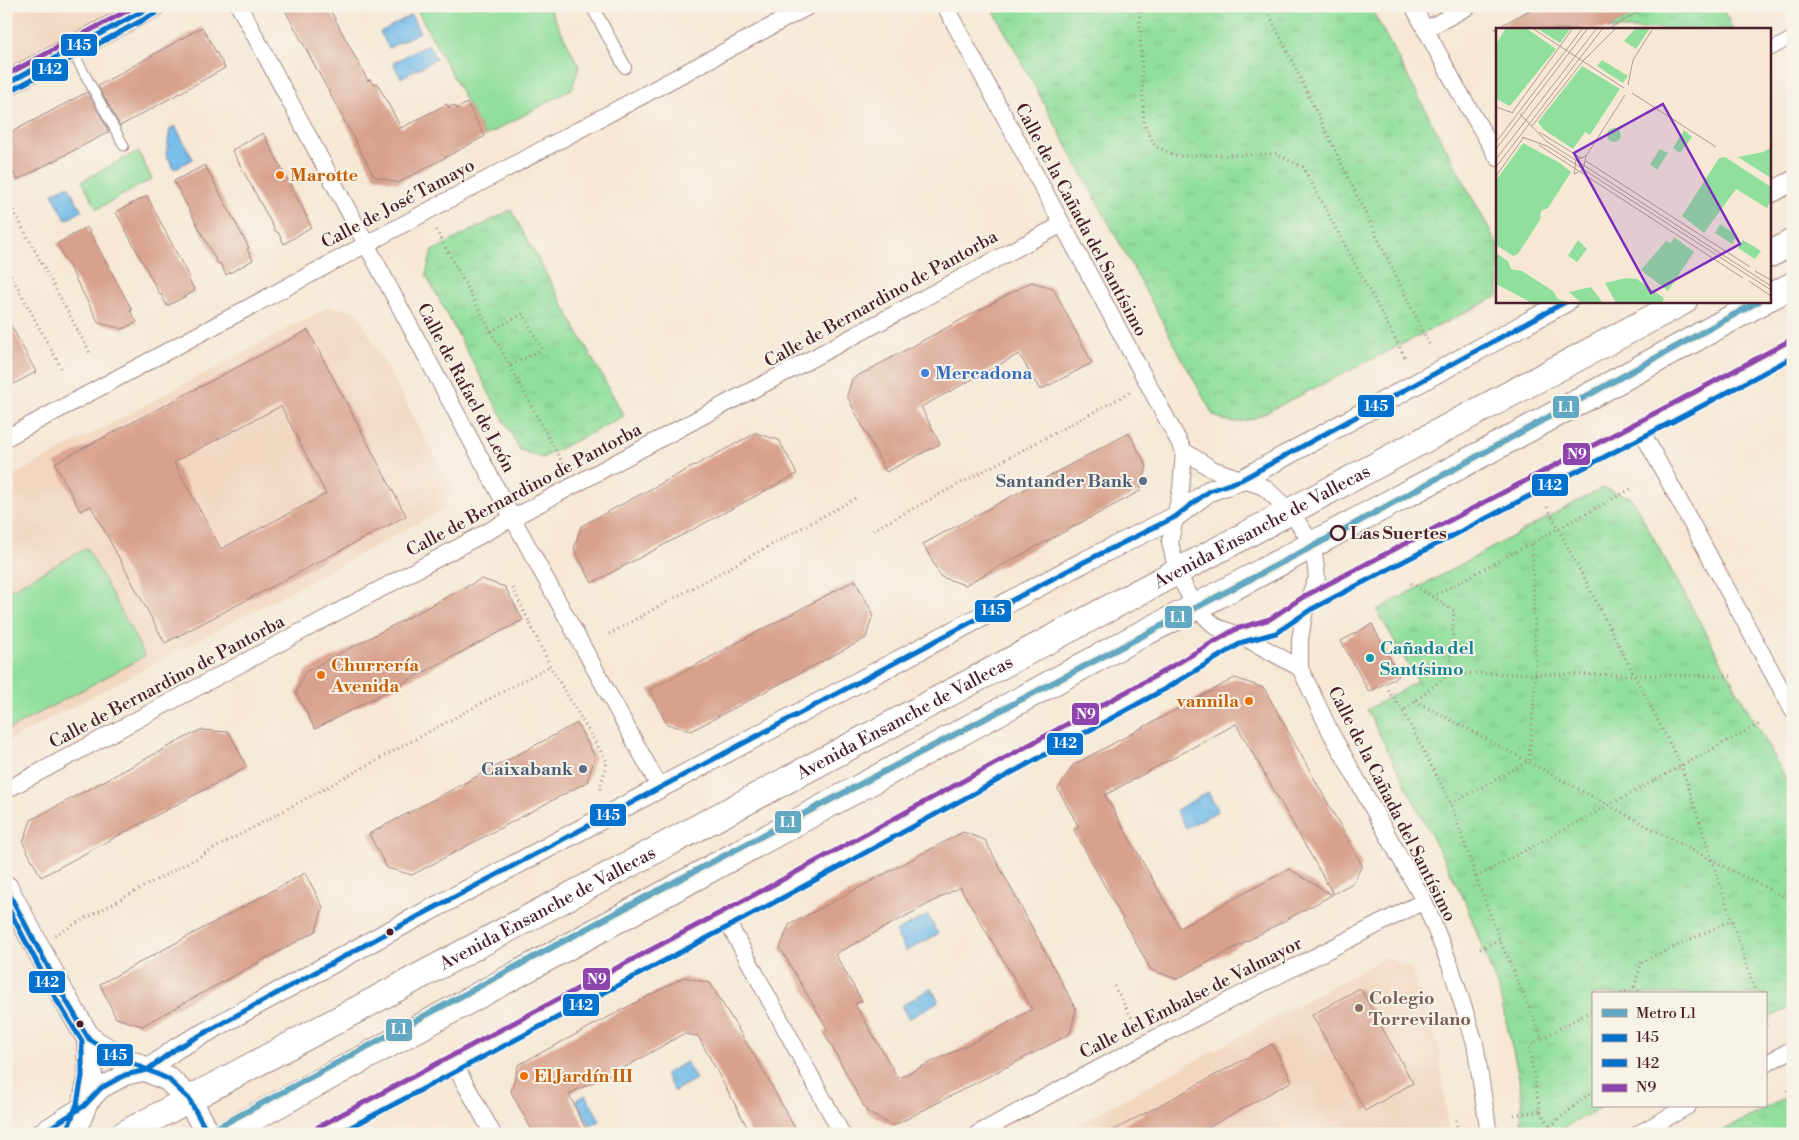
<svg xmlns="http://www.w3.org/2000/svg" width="1799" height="1140" viewBox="0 0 1799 1140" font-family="'Libre Bodoni',serif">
	<defs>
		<pattern id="park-tufts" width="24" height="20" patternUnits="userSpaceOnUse" patternTransform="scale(1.25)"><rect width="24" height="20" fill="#91df9d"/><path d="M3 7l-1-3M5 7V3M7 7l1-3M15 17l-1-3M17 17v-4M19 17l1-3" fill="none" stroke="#7fbf87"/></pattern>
		<pattern id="water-ripples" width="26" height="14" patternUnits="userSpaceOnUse" patternTransform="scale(1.25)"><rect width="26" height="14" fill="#71bbea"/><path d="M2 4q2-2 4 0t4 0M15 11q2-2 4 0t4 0" fill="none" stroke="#63a0c9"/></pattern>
	</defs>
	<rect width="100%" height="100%" fill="#f7f3e8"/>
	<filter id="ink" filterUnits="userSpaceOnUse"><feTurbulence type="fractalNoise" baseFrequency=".02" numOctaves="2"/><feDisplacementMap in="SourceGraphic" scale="10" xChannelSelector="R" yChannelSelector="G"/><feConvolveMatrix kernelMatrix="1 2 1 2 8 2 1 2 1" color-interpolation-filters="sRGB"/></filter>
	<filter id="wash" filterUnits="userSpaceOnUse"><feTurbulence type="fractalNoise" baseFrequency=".0096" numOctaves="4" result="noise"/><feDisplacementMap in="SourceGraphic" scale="20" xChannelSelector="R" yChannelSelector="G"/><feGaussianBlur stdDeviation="1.12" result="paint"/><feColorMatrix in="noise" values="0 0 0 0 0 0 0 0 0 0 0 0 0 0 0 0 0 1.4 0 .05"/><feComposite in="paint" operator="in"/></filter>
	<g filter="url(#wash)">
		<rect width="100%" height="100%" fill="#f6e8d5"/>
		<path fill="#f2d5be" d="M6,6h146l-146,78z
			M330,306l27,6 95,176 -7,21 -439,233v-262z
			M1386,957l25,11 28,80 9,81 -5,5h-383z"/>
		<path fill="#91df9d" stroke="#6e7f64" d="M415,6h133l31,60 -7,23 -87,47z
			M138,151l14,28 -55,30 -15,-28z
			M87,548l58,108 -139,75v-139z"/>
		<path fill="url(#park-tufts)" stroke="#6e7f64" d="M991,6h379l128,240v50l-243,122c-18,5 -25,6 -42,-3z
			M1650,6h71l12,23h-125z
			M511,210l113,206 -82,42 -22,-8 -94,-175 6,-24z
			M1602,488l29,9 162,295v214l-28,14v-26h-172v112h11l-52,28h-12l-19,-11 1,-22 -3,-24 -20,-86 -35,-92 -97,-189 50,-29 -40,-71z
			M1793,1093v41h-76l73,-39z"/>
		<path fill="url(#water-ripples)" stroke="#5e6d8a" d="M411,15l9,17 -31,16 -9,-16z
			M428,44l8,15 -35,19 -8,-15z
			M175,126l18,33 -19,10 -8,-15 4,-25z
			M68,185l14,26 -16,9 -14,-27z
			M1208,792l10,19 -32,17 -10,-18z
			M928,915l10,19 -32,17 -11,-19z
			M931,988l8,13 -30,18 -8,-13z
			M686,1062l10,17 -22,12 -9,-17z
			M586,1095l14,26 -10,5 -14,-26z"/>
		<g id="blocks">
			<path fill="#d8a18e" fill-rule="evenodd" d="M283,6h45l40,75 2,-2 3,5 4,-1 24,45 46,-24 2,4 5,-3 3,4 10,-6 18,33 -87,47 -24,-7z
				M1537,6h113l-42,23h-113z
				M202,27l23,41 -105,58 -22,-40z
				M87,92l22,40 -92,48 -11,-21v-24z
				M263,133l44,84h-1l5,10 -27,17 -6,-12h-2l-44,-82z
				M205,165l44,83 -2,1 6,11 -27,15 -6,-12 -2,1 -44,-83z
				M147,196l43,83 -1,1 6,11 -28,15 -6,-12 -1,1 -44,-83z
				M87,227l45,83 -2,1 7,11 -14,7 -24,-6 -42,-79z
				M1031,282l22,6 39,75 -52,27 -21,-36 -98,53 19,37 -54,28 -39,-76 5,-17z
				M6,316l30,56 -30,16z
				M308,330l98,186 -241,127 -74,-137 -11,5 -25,-48zM281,406l45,88 -105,55 -47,-87z
				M756,433l23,7 18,34 -205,109 -18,-34 7,-23z
				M1129,433l18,34 -7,24 -175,94 -24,-8 -18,-33z
				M481,579l24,8 18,33 -208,109 -19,-36 9,-21z
				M855,580l18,34 -7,24 -175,93 -24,-7 -18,-34z
				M1372,624l27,52 -30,16 -28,-51z
				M1235,678l29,10 98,177 -8,17 -21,12 -97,-170 -131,71 75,133 109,-59 43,26 -155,84 -26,-9 -77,-140 5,-3 -21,-38 15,-24z
				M577,723l18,34 -8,25 -175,93 -25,-7 -18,-34z
				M200,730l29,2 18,35 -206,110 -18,-34 8,-23z
				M963,832l22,8 91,169 -6,25 -177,92 -26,-14 -43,-80 4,-2 -48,-82 9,-23zM960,887l72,122 -52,30 -82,39 -43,-74 7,-3 -27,-47z
				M305,873l18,34 -7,24 -174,95 -26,-8 -16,-34z
				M684,977l26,6 50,82 38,69h-47l-53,-98 -15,-2 -54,31 -60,29 19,40h-54l-23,-42 7,-27z
				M1360,988l53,95 -48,28 -53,-96z
				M1272,1044l20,37 -95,53h-90z"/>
		</g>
	</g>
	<g filter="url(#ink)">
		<use href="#blocks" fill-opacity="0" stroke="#a08480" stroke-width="1"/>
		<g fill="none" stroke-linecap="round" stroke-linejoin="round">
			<g stroke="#a08480" stroke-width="11">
				<path id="service" d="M71,49l53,97"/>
			</g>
			<g stroke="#a08480" stroke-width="14">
				<path id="pedestrian" d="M592,6l33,61
					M1770,50l23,-13"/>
			</g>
			<g stroke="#a08480" stroke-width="18">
				<path id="minor" d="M239,6l274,513 147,269
					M945,6l239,445
					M1413,6l44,82 41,70
					M1425,30l44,-24
					M1641,430l152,281
					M6,438l803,-432
					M1300,668l-60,-33 -24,-8 -20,-19 -19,-36 -7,-30 11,-53 3,-38 28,18 52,18 26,24 23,34 4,33 -11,26 -6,35v29l31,65 93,168 26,64 25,78 14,91
					M6,790l721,-387c112,-57 222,-120 334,-178
					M726,919l116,215
					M454,1064l39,70
					M1765,1064l28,-15
					M977,1134l169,-91 278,-142
					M1638,1134l50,-28"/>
			</g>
			<g stroke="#a08480" stroke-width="22">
				<path id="tertiary" d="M1770,193l23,-12
					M40,1134l44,-28 17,-18 24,-13 22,-5 30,-22 210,-115 697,-371 91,-45 34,-26 32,-11 326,-179
					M322,1134l449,-239 390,-213 79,-47 33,-9 33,-22 378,-197 109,-59"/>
			</g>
			<g stroke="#a08480" stroke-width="26">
				<path id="secondary" d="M6,84l146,-78
					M6,888l57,107 26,44 29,18 50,22 21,20 19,35
					M76,1134l-1,-4 9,-24 6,-29 -1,-38"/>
			</g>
			<g stroke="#a08480" stroke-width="28">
				<g id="primary">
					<path d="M1770,254l23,-12"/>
					<path d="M1770,297l23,-12"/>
					<path id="s1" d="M124,1134l1560,-833"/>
					<path d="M224,1134l914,-498c80,-39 157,-82 235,-124 130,-69 260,-139 390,-211"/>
				</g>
			</g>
			<path stroke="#a08480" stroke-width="3" stroke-dasharray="1 4" stroke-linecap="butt" d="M1139,6l5,117 11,23 21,10 100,-2 27,13 103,192
				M1265,6l165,340
				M6,197l84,156
				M436,230l128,236
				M6,266l55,102
				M491,331l32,-17 19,35 -32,17
				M1547,507l134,258 75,229
				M873,530l260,-139
				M1411,583l43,28 -4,62 -47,38 48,93 25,73 24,63
				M513,588l37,78 57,96 -7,27
				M1432,597l199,-108
				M609,634l247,-136
				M1450,673l283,3
				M1388,690l15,21
				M1415,701c126,66 250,138 378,200
				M1451,804l78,-43 7,-87 -4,-131
				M1476,877l283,-153
				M55,935l495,-269
				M1480,949l20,-9 42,98 -13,9 11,64 15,23
				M1114,986l23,41
				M1634,987l9,7
				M1621,994l13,-7 8,-25 90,-42
				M1765,1021l2,5
				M1542,1038l51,-28
				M1788,1090l5,19
				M1514,1115l26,-4
				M1456,1120l2,14
				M1550,1126l43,-35"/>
			<use href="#service" stroke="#fff" stroke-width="9"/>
			<use href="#pedestrian" stroke="#fff" stroke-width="12"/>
			<use href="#minor" stroke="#fff" stroke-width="16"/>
			<use href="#tertiary" stroke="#fff" stroke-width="20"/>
			<use href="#secondary" stroke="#fff" stroke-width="24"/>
			<use href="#primary" stroke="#fff" stroke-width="26"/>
			<g stroke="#f7f3e8" stroke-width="9">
				<path id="bus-1" d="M6,84l146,-78
					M6,888l57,107 26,44 29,18 50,22 21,20 19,35
					M40,1134l44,-28 17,-18 24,-13 22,-5 30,-22 210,-115 697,-371 91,-45 34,-26 32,-11 326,-179"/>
			</g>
			<g stroke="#f7f3e8" stroke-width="9">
				<path id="bus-2" d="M10,91l146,-78
					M6,904l50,95 26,42v35l-5,28 -9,24v6
					M338,1134l437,-232 390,-213 78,-47 33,-9 34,-23 377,-196 106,-57"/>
			</g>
			<g stroke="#f7f3e8" stroke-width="9">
				<path id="bus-3" d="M6,75l130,-69
					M318,1127l449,-239 390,-213 79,-46 34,-10 33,-22 377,-197 109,-59"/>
			</g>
			<use href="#bus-1" stroke="#0072ce" stroke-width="5"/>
			<use href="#bus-2" stroke="#0072ce" stroke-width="5"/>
			<use href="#bus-3" stroke="#8e44ad" stroke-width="5"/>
			<g stroke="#f7f3e8" stroke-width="10">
				<path id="metro-1" d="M205,1134l435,-234 698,-367 421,-232"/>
			</g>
			<use href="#metro-1" stroke="#63a8c2" stroke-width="6"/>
		</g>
	</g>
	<g fill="#e8710a" stroke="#f7f3e8" stroke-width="2">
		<circle cx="280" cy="175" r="5"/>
		<circle cx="321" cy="675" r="5"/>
		<circle cx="1249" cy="701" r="5"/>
		<circle cx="524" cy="1076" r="5"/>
	</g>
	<circle fill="#3f7fe0" stroke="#f7f3e8" stroke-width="2" cx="925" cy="373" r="5"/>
	<g fill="#5c6f8a" stroke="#f7f3e8" stroke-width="2">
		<circle cx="1143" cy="481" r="5"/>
		<circle cx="583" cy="769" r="5"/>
	</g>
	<circle fill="#f7f3e8" stroke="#4a1f2b" stroke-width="2.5" cx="1338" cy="533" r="7"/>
	<circle fill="#0f9aa8" stroke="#f7f3e8" stroke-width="2" cx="1370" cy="658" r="5"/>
	<g fill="#4a1f2b" stroke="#f7f3e8" stroke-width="2">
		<circle cx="390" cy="932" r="4.5"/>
		<circle cx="80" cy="1024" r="4.5"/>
	</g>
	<circle fill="#8d6e63" stroke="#f7f3e8" stroke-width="2" cx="1359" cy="1008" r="5"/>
	<g text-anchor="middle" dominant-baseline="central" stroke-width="4" stroke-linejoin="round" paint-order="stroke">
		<g font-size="18" font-weight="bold" fill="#c56008" stroke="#f7f3e8" text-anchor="start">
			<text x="290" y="175">Marotte</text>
			<text x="331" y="665">Churrería<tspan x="331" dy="21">Avenida</tspan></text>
			<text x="1239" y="701" text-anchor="end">vannila</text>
			<text x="534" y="1076">El Jardín III</text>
		</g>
		<g font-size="18" fill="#4a1f2b" stroke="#f7f3e8">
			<text transform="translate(398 204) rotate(-28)">Calle de José Tamayo</text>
			<text transform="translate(1081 220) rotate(62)">Calle de la Cañada del Santísimo</text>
			<text transform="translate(881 299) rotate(-29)">Calle de Bernardino de Pantorba</text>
			<text transform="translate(466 388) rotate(62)">Calle de Rafael de León</text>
			<text transform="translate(524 490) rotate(-28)">Calle de Bernardino de Pantorba</text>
			<text stroke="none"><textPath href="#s1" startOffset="1290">Avenida Ensanche de Vallecas</textPath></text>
			<text transform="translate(167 682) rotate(-28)">Calle de Bernardino de Pantorba</text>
			<text stroke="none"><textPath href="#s1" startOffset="885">Avenida Ensanche de Vallecas</textPath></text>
			<text transform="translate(1392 804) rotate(63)">Calle de la Cañada del Santísimo</text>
			<text stroke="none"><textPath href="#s1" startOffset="480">Avenida Ensanche de Vallecas</textPath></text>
			<text transform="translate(1191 998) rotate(-27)">Calle del Embalse de Valmayor</text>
		</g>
		<g font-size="18" font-weight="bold" fill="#366cbe" stroke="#f7f3e8" text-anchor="start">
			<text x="935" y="373">Mercadona</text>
		</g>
		<g font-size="18" font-weight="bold" fill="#4e5e75" stroke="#f7f3e8" text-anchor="end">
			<text x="1133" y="481">Santander Bank</text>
			<text x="573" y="769">Caixabank</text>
		</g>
		<g font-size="18" font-weight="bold" fill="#4a1f2b" stroke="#f7f3e8" text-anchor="start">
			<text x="1350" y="533">Las Suertes</text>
		</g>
		<g font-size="18" font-weight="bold" fill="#0d838f" stroke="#f7f3e8" text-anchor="start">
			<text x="1380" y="648">Cañada del<tspan x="1380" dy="21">Santísimo</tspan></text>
		</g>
		<g font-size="18" font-weight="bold" fill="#785e54" stroke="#f7f3e8" text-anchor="start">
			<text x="1369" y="998">Colegio<tspan x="1369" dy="21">Torrevilano</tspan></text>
		</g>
	</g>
	<g transform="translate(1496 28)">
		<rect width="275" height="275" fill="#f6e8d5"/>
		<path d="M111 107a7 7 0 1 1 14 0a7 7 0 1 1-14 0ZM188,102l8,7 -12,16 -7,-5zM64,135l11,9 -23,36 -7,3 -1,9 -22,34 -5,2 -9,-6zM82,212l9,9 -10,13 -9,-6z" fill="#91df9d"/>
		<path d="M10,0h20l30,21 -46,57 -14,-7v-55zM40,0h35l-11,15zM140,0h14l-14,21 -12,-8zM106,32l26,16 -5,7 -26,-17zM86,38l38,23 -30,46 -5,-3 -12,17 -30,-20 -5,-7zM27,115l37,20 -56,87 -8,-5v-65zM275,120v30l-33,-21 25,-5zM164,121l8,4 -11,17 -7,-6zM229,129l46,30v14l-4,7 -31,-19 -32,44 -22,-17 37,-58zM224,196l17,11 -5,9 -17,-11zM178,209l20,15 -26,39 -27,-21 25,-29 5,2zM247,212l18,11 -6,8 -17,-11zM0,225l12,8 3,8 11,2 31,20 5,8 12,4h-38l-36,-19zM130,250l11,1 27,19 -2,5h-46l-11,-20zM95,259l12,16h-22l-12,-11z" fill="#91df9d"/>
		<path fill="none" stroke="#b19891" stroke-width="1" d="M36,0l92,60M132,57l5,-25 19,-30M136,65l84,54M0,79l17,6M16,85l61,-85M24,86l26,27 225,145M36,98l51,-65 33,-33M43,104l42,26M26,109l25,9 224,144M0,114l87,-114M43,117l204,133M0,121l92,-121M90,128l-10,4 -2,14 9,-4 3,-14 39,-61M0,131l101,-131M90,133l164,106M0,139l107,-139M0,148l28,-39M259,243l16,9M253,253l22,15"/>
		<path fill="#7b2cbf" fill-opacity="0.15" stroke="#7b2cbf" stroke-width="2.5" d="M167,76l77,140 -89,49 -77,-140z"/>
		<rect width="275" height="275" fill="none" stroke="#4a1f2b" stroke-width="2.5"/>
	</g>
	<g stroke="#f7f3e8" stroke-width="2">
		<rect x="60" y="33" width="38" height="24" rx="5" fill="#0072ce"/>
		<rect x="31" y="58" width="38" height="24" rx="5" fill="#0072ce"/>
		<rect x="1357" y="394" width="38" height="24" rx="5" fill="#0072ce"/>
		<rect x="1552" y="395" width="28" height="24" rx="5" fill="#63a8c2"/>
		<rect x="1562" y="442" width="29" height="24" rx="5" fill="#8e44ad"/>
		<rect x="1531" y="473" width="38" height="24" rx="5" fill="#0072ce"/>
		<rect x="974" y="599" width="38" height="24" rx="5" fill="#0072ce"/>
		<rect x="1164" y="605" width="29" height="24" rx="5" fill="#63a8c2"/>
		<rect x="1071" y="702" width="29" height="24" rx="5" fill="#8e44ad"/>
		<rect x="1046" y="732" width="38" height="24" rx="5" fill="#0072ce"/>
		<rect x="589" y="803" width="38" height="24" rx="5" fill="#0072ce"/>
		<rect x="774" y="810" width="28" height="24" rx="5" fill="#63a8c2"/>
		<rect x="582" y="967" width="29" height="24" rx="5" fill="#8e44ad"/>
		<rect x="28" y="970" width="38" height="24" rx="5" fill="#0072ce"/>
		<rect x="562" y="993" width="38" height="24" rx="5" fill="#0072ce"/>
		<rect x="385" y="1018" width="28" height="24" rx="5" fill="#63a8c2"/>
		<rect x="96" y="1043" width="38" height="24" rx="5" fill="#0072ce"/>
	</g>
	<g font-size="14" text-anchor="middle" font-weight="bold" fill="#fff">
		<text x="79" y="50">145</text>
		<text x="50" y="74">142</text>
		<text x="1376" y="411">145</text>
		<text x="1566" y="412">L1</text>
		<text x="1577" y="459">N9</text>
		<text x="1550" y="490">142</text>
		<text x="993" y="615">145</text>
		<text x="1178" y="622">L1</text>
		<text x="1086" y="719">N9</text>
		<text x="1065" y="748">142</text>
		<text x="608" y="820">145</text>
		<text x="788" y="827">L1</text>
		<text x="597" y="984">N9</text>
		<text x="47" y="987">142</text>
		<text x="581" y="1010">142</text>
		<text x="399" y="1034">L1</text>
		<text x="115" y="1060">145</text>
	</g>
	<rect width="1799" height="1140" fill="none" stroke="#f7f3e8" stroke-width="25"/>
	<rect x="1592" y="992" width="175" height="115" fill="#f7f3e8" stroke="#b29e9c"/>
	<rect x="1602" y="1009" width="25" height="8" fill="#63a8c2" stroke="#b29e9c"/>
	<text x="1636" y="1018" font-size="15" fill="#4a1f2b">Metro L1</text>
	<rect x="1602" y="1034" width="25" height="8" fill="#0072ce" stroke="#b29e9c"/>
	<text x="1636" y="1042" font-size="15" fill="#4a1f2b">145</text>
	<rect x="1602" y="1059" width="25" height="8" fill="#0072ce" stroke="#b29e9c"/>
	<text x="1636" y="1068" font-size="15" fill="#4a1f2b">142</text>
	<rect x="1602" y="1084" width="25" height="8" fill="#8e44ad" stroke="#b29e9c"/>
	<text x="1636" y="1092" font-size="15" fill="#4a1f2b">N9</text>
</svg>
